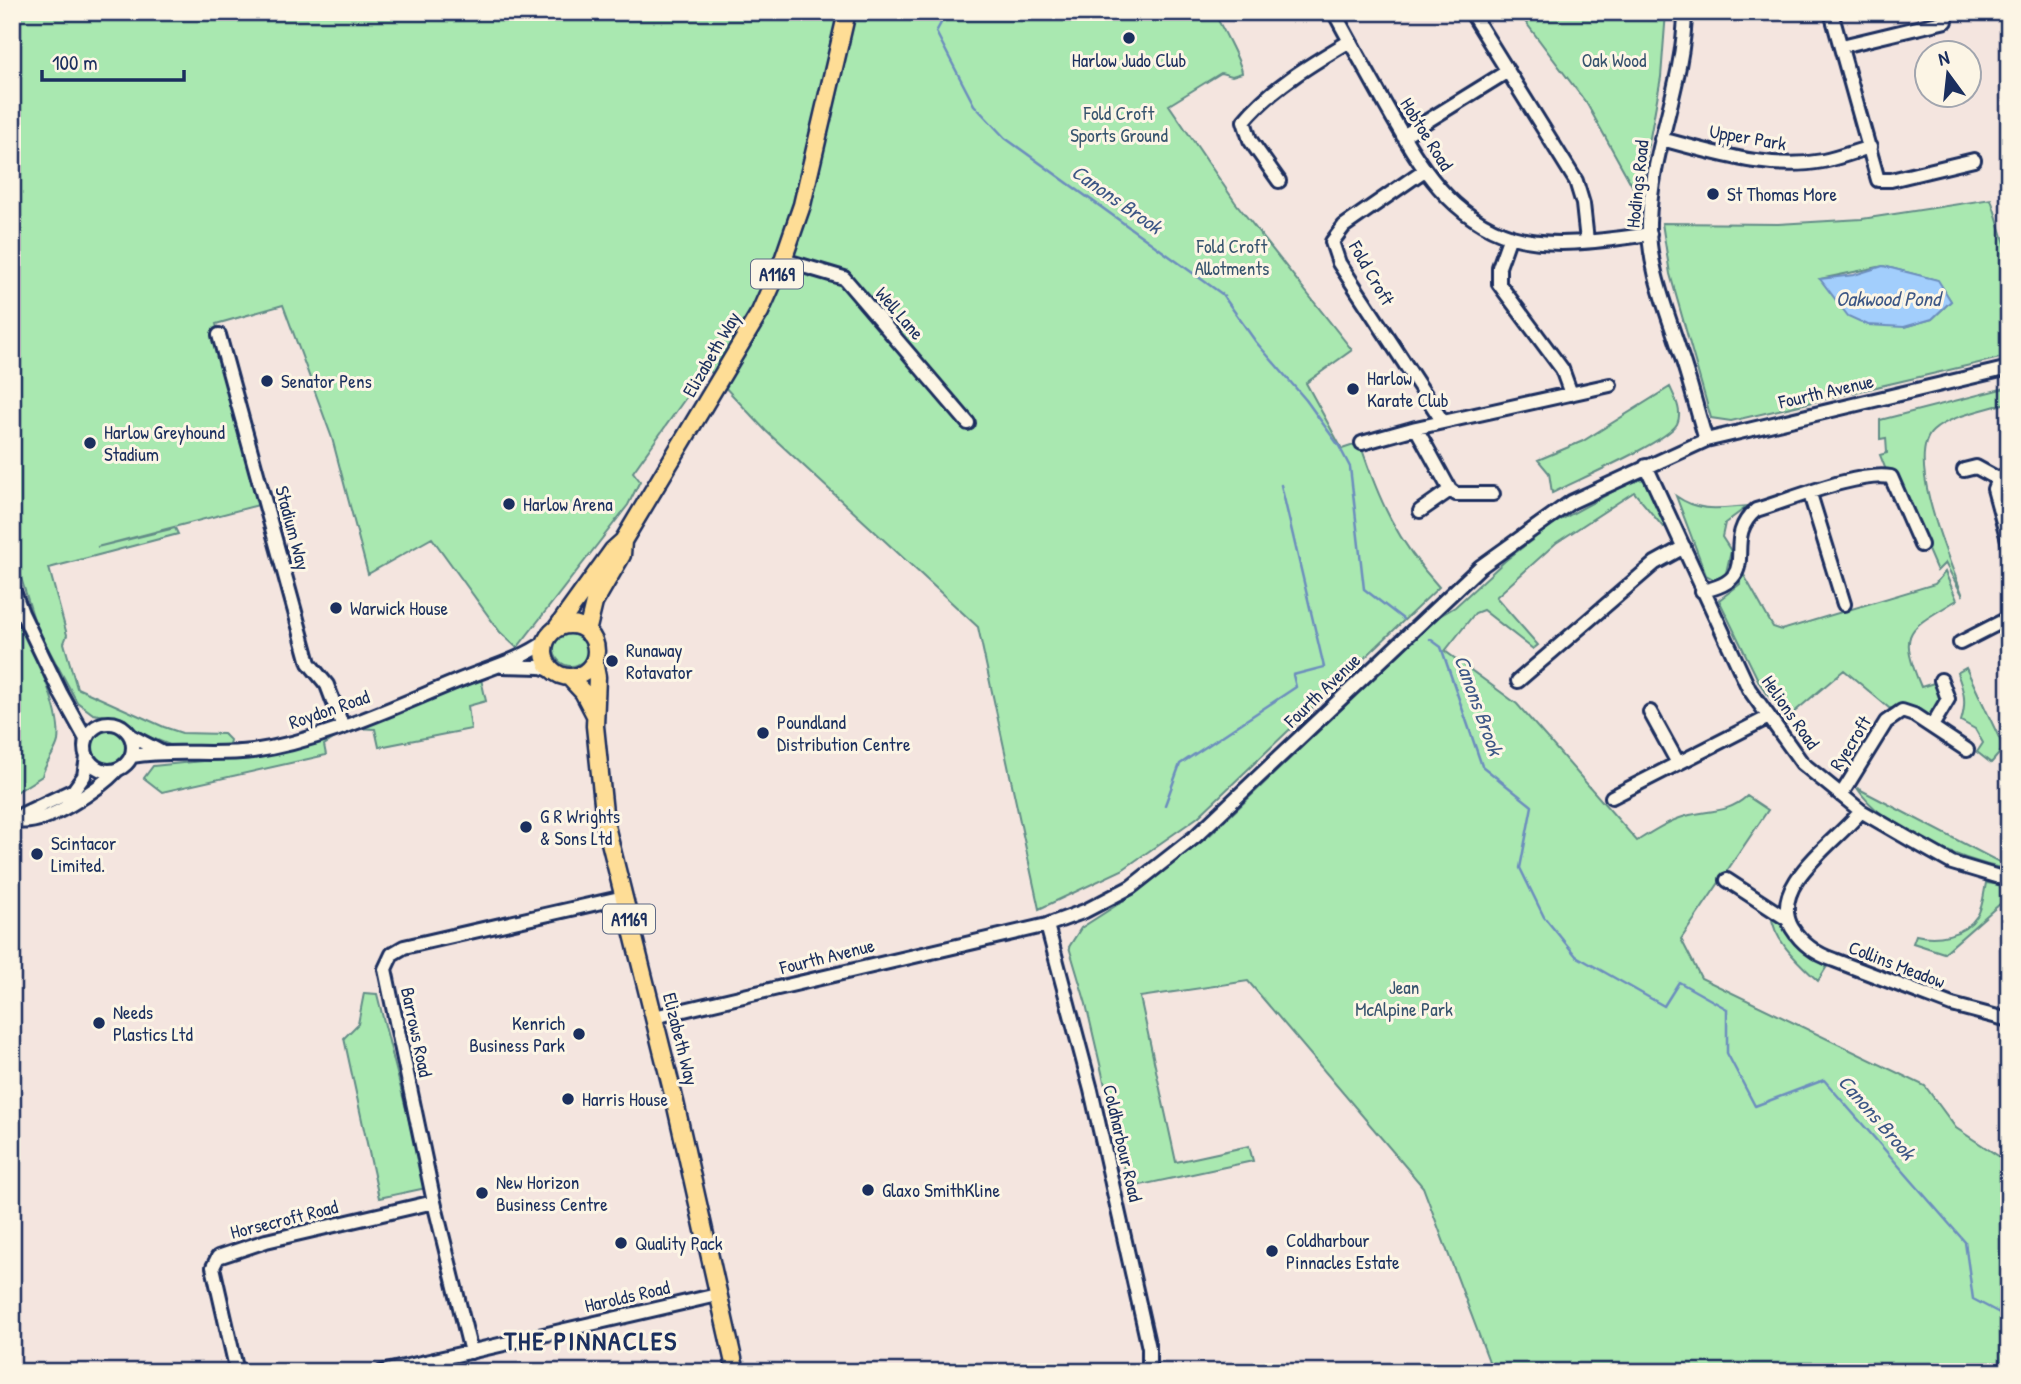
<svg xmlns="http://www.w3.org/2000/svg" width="2021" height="1384" viewBox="0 0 2021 1384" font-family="'Patrick Hand',sans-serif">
	<rect width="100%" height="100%" fill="#f4e5df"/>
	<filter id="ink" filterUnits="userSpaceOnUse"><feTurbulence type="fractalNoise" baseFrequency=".0143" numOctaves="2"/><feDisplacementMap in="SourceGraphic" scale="14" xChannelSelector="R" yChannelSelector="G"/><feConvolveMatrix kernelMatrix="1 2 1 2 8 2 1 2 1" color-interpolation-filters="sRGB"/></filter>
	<g filter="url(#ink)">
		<path fill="#a9e8b0" stroke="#628c87" stroke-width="2" fill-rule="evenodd" d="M12,12h1000l6,7 7,-7h6l5,6 9,-6h168c6,9 29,52 29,61l-10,3 -11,-3 -52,32 66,97 117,148 -46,33 36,66 18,-6c19,58 37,98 79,144l-241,230 -76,53 -83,39 -61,-282 -212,-196 -59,-63 -74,104 7,9 -12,24 -111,143 -17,-16 -68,-94 -64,36 -36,-136 -49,-133 -67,19 50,179 -169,44 78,-19 3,6 -129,34 18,67 -3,8 13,45 87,39 18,6 42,1 6,6 -2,9 -51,-1 -37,-15 -15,-14 -32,-5 -16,-12 -41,-76 -19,-61h-5z
			M1518,12h148l-5,65 -22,121 -52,-94z
			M1991,199l18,57v100l-278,65 -20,-3 -41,-144 -8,-51 116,1 84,-5zM1883,266l54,14 14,21 -19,18 -28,8 -84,-48z
			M1670,387c5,11 13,25 7,37 -10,18 -102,57 -125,69l-3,-20 -11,-13 45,-19z
			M2009,387v15c-23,8 -58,13 -76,29 -29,26 18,133 30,165l-18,-33 -8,8 -41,-95 -10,-6 -6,-15 7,-2 -1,-15 -6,1v-19z
			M1636,479l10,1 20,46 -3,1 -29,-35 -78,51 -60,54 42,48 -5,4 -50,-39 -8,3 -30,38 72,53 120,137c16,-10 31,-20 49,-25 24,-6 43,-3 61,-20l21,14 -87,129 20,39 224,108 31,42 53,35v209h-516l-70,-185 -175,-206 -108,16 36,165 73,-16 4,15 -121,26 -5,-7 -41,-176 -17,-57 12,-19 53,-34 76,-59 228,-218 17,-10 51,-47 47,-36z
			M1676,496c24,17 44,12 72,10l-23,17 -3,14 9,14 -6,26 -10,3 -9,-5z
			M1740,568l33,59 9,3 153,-46 10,-12 12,28c-49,30 -60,29 -36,87l13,-4 7,12 -6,18 -8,6 -17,-10 -21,-1 -45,-38 -58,49 -26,-35 -41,-84 21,-16z
			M12,607c15,34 51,99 46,134 -2,11 -13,22 -16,35l-30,19z
			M554 649a17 17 0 1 1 34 0a17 17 0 1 1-34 0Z
			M1966,668l38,80 -13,15 -14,-11 6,-9 -8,-14 -14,-8c6,-19 3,-30 -4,-48z
			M481,679l5,22 -18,5 3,23 -92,18 -4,-18c-21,-3 -35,5 -51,16l2,10 -164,37 -18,-14 9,-12 99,-10z
			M90 747a19 19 0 1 1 38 0a19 19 0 1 1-38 0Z
			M1857,788l152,79v3c-49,-10 -124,-40 -152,-82z
			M1986,883l16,2 7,11 -65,57 -31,-10 3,-8c20,5 48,1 61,-19 6,-8 7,-24 9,-33z
			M1771,913l15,8 43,42 -11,18c-19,-18 -45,-40 -47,-68z
			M364,993l13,1 49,194 -47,10 -35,-160 14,-14z"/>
		<path fill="#a2cefc" stroke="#6c8ebd" stroke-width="2" d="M1883,266l55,14 13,21 -19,18 -28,8 -36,-2 -20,-9 -28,-37 34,-4z"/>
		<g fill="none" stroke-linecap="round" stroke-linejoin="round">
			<path stroke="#6c8ebd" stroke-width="2.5" d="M947,12l-11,20 38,73 31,33 217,156 34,48 50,58 33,46 11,21 14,122 39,30
				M1430,639l11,8 41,119 50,40 -12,62 24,49 32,39 88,50 15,-24 48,27v44l28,53 69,-26 141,162 8,57 36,19
				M1165,805l15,-41 116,-77 -3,-12 31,-8 -43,-182"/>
			<g stroke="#1b2f5e" stroke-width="18">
				<path id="minor" d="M1334,12c17,32 35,63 52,94 31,54 61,111 126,131 42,12 95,3 138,-3
					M1471,12l105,169 7,23 4,37
					M1685,12c-1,72 -34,138 -36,211 -1,44 18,88 31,129 10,29 17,59 26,88
					M1831,12l47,168h13l83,-20
					M1842,46l104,-25
					M1403,136l105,-65
					M1661,139c52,13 107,32 162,22 15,-3 31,-9 47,-14
					M1423,171l-79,55 -12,16 7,21 104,159
					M1279,181l-29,-41 -6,-19c28,-34 69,-58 106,-80
					M1510,236l-11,31v17l63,85 9,25
					M783,260l61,18 124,145
					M219,335l90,328 18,22 15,40
					M1416,428l34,62 6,4h37
					M1362,443l54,-15 194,-43
					M1646,466l103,223 53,74 59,48 50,29 41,23 57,17
					M1964,470l12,-3 22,12
					M2009,473l-11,6 -4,10 15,55
					M1810,494l34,110
					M1420,511l30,-21
					M12,586l10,27 39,81 25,45
					M1702,591c65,-13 16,-49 54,-81 34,-10 103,-39 135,-33l30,68
					M1960,643l49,-25
					M502,666l39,1 13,4
					M1518,681l137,-118 29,-16
					M1650,712l28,51
					M85 747a24 24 0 1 1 48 0a24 24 0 1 1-48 0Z
					M1932,726l16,-27 -7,-19
					M131,736l30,16
					M132,756c40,-7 81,0 121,-5 69,-10 138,-43 202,-69 31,-13 64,-21 92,-41
					M1841,795l45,-73 16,-11 12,4 53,35
					M1612,797l155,-79
					M1861,811c-23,30 -94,74 -69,117 10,16 24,26 42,32l118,45 57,15
					M19,821c26,5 80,-32 98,-51
					M15,822l8,-8 51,-24 10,-14 3,-19
					M1727,880l60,39
					M1047,925l44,165 58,258v24
					M654,1017l393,-92 38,-14 46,-24 65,-51 284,-269 91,-65 135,-62 303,-72
					M471,1352l-37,-150 -49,-233 7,-15 12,-7 220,-50
					M237,1372l-24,-105 5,-10 48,-16 168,-39
					M382,1372l335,-77"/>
			</g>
			<g stroke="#1b2f5e" stroke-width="21">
				<path id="major" d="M544 651a26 26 0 1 1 52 0a26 26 0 1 1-52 0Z
					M556,629l57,-79 10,-9 137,-229 23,-52 19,-55 45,-193
					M587,632l7,-29 28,-48 1,-14
					M594,661l3,16 -2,49 10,96 70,280 61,270
					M569,677l14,15 12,23"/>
			</g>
			<use href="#minor" stroke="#fcf5e5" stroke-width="12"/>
			<use href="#major" stroke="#fedd96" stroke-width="16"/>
		</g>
	</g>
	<g fill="#1b2f5e" stroke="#fcf5e5" stroke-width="2.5">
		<circle cx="1129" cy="38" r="7"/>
		<circle cx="1713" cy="194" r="7"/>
		<circle cx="267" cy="381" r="7"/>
		<circle cx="1353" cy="389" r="7"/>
		<circle cx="90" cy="443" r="7"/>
		<circle cx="509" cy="504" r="7"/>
		<circle cx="336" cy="608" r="7"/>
		<circle cx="612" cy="661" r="7"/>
		<circle cx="763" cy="733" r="7"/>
		<circle cx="526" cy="827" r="7"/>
		<circle cx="37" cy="854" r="7"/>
		<circle cx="99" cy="1023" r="7"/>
		<circle cx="579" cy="1034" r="7"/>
		<circle cx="568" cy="1099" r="7"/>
		<circle cx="868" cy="1190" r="7"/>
		<circle cx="482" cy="1193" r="7"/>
		<circle cx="621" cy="1243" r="7"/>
		<circle cx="1272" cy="1251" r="7"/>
	</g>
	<g text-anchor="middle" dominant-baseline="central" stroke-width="6" stroke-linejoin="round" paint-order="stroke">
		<g fill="#fcf5e5" stroke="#5e6a86" stroke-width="2">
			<rect x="751" y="259.5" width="52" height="29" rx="5"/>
			<rect x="603" y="904.5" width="52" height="29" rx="5"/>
		</g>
		<g font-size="18" font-weight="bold" fill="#1b2f5e">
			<text x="777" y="274">A1169</text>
			<text x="629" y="919">A1169</text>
		</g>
		<g font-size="19" fill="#1b2f5e" stroke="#fcf5e5" text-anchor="start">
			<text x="1129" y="60" text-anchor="middle">Harlow Judo Club</text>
			<text x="1727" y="194">St Thomas More</text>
			<text x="1367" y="378">Harlow<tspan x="1367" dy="22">Karate Club</tspan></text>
			<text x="281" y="381">Senator Pens</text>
			<text x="104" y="432">Harlow Greyhound<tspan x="104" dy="22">Stadium</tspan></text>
			<text x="523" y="504">Harlow Arena</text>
			<text x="350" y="608">Warwick House</text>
			<text x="626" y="650">Runaway<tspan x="626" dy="22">Rotavator</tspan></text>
			<text x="777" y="722">Poundland<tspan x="777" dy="22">Distribution Centre</tspan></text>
			<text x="540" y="816">G R Wrights<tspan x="540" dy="22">&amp; Sons Ltd</tspan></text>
			<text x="51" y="843">Scintacor<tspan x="51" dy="22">Limited.</tspan></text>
			<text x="113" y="1012">Needs<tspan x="113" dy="22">Plastics Ltd</tspan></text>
			<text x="565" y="1023" text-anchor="end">Kenrich<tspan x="565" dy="22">Business Park</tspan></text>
			<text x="582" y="1099">Harris House</text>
			<text x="496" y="1182">New Horizon<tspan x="496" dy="22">Business Centre</tspan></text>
			<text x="882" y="1190">Glaxo SmithKline</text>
			<text x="1286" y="1240">Coldharbour<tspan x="1286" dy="22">Pinnacles Estate</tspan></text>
			<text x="635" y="1243">Quality Pack</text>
		</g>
		<g font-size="19" fill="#37546e" stroke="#fcf5e5">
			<text x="1614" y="60">Oak Wood</text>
			<text x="1119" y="113">Fold Croft<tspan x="1119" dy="22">Sports Ground</tspan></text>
			<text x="1232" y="246">Fold Croft<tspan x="1232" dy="22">Allotments</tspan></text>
			<text x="1404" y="987">Jean<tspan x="1404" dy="22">McAlpine Park</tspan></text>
		</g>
		<g font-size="19" fill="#1b2f5e" stroke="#fcf5e5">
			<text transform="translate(1427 134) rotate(58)">Hobtoe Road</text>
			<text transform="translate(1748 137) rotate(10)">Upper Park</text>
			<text transform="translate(1637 184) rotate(-84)">Hodings Road</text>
			<text transform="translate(1372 273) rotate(60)">Fold Croft</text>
			<text transform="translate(900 313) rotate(49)">Well Lane</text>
			<text transform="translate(711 354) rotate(-60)">Elizabeth Way</text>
			<text transform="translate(1826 391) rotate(-13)">Fourth Avenue</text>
			<text transform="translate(293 528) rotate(75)">Stadium Way</text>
			<text transform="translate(1322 690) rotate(-44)">Fourth Avenue</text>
			<text transform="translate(329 709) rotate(-19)">Roydon Road</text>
			<text transform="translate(1791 712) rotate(55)">Helions Road</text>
			<text transform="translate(1850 743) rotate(-58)">Ryecroft</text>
			<text transform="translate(827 956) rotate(-14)">Fourth Avenue</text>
			<text transform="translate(1897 964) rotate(21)">Collins Meadow</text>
			<text transform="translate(417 1032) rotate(78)">Barrows Road</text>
			<text transform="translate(681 1039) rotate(76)">Elizabeth Way</text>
			<text transform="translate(1123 1143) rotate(77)">Coldharbour Road</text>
			<text transform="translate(284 1219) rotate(-14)">Horsecroft Road</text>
			<text transform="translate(627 1296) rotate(-13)">Harolds Road</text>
		</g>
		<g font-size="21" font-style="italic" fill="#3d5786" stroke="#fcf5e5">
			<text transform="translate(1117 199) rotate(35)">Canons Brook</text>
			<text x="1888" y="298">Oakwood Pond</text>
			<text transform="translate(1479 705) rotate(70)">Canons Brook</text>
			<text transform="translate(1877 1117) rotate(49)">Canons Brook</text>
		</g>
		<g font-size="26" font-weight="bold" letter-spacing="2" fill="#1b2f5e" stroke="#fcf5e5">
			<text x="591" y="1340">THE PINNACLES</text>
		</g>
	</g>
	<rect width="2021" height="1384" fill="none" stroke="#fcf5e5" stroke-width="42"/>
	<rect x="21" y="21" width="1979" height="1342" fill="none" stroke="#1b2f5e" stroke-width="2.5" filter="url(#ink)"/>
	<g transform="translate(1948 74) rotate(345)"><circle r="33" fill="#fcf5e5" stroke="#a2a6af" stroke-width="2"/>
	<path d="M0-5L12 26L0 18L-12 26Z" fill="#1b2f5e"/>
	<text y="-10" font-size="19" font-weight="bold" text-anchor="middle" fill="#1b2f5e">N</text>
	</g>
	<path d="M42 70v10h142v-10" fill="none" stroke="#1b2f5e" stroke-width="3.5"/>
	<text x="52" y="70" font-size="21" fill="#1b2f5e" stroke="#fcf5e5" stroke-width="5" paint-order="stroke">100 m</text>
</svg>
